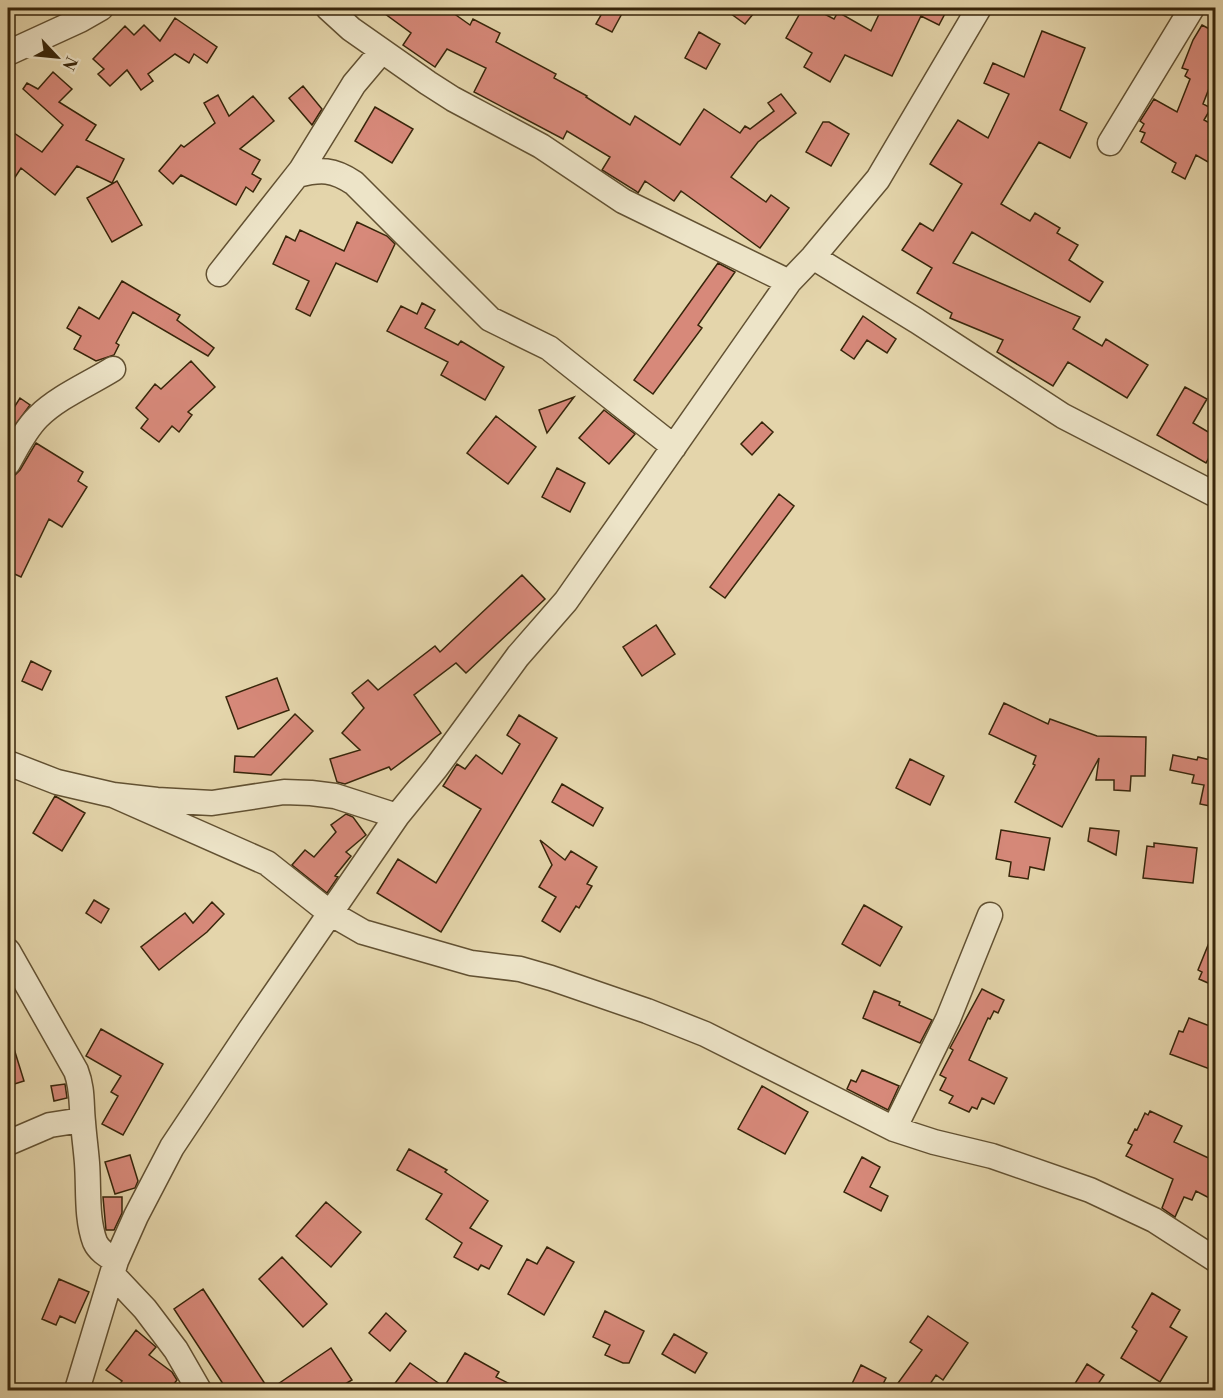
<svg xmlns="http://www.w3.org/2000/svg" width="1223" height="1398" viewBox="0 0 1223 1398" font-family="'Libre Bodoni',serif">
	<rect width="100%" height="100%" fill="#e4d5ab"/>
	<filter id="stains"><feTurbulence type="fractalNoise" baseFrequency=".00333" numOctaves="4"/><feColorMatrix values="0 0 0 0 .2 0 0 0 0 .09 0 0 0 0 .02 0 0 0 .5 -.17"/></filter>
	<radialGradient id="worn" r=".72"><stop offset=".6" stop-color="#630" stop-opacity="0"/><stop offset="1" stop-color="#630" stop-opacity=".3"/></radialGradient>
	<path fill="#d7897a" stroke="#37250a" stroke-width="1.5" d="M377,8h69l24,17 3,-6 27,14 -4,9 60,32 -2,4 33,18 -1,1 44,28 5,-9 45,29 24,-36 36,24 5,-7 5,3 24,-18 -6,-8 13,-9 15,19 -38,29 -27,35 35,25 5,-7 18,13 -29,40 -79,-57 -7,10 -29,-20 -7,12 -2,-2 -34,-21 8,-13 -43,-26 -4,8 -89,-47 12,-24 -39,-19 -12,18 -32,-22 8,-12z
		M605,8h20l-13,24 -16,-8z
		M723,8h35l-13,16z
		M803,8h10l21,11 4,-7 33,19 11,-23h66l-9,17 -18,-9 -29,60 -47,-21 -15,27 -26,-15 8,-14 -26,-15z
		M175,18l42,29 -10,16 -13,-9 -5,9 -14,-9 -27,20 5,7 -12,9 -14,-20 -17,16 -12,-12 6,-5 -11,-10 32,-33 9,9 10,-10 16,16z
		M1202,25l13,7v41l-12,31 8,4 -7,12 11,6v23l-7,13 -12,-7 -11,24 -13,-7 4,-9 -35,-21 4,-9 -5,-2 4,-7 -4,-3 14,-22 23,13 13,-33 -5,-3 3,-6 -6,-2 11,-28z
		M1042,31l43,17 -25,62 27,13 -17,35 -31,-16 -38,62 29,17 5,-8 25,15 -3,5 21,12 -9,15 34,22 -13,20 -118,-70 -19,31 127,54 -7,12 29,17 4,-7 42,26 -21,33 -59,-36 -15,24 -56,-34 6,-12 -53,-22 2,-5 -35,-20 15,-25 -30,-18 18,-27 13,8 29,-47 -32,-20 28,-44 30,18 21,-44 -25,-11 9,-20 31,14z
		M699,32l21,12 -14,25 -21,-11z
		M53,72l19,17 -13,13 37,23 -10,15 38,19 -12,24 -35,-17 -22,29 -34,-27 -13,20v-59l34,23 21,-27 -40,-36 4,-6 11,6z
		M303,86l19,23 -10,16 -23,-27z
		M218,95l11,21 24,-20 21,25 -34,28 20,11 -8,14 9,5 -8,13 -7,-5 -10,18 -55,-30 -8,9 -14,-13 22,-26 3,2 31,-24 -11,-20z
		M375,107l38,22 -21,34 -37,-22z
		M823,122h6l20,12 -18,32 -25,-14z
		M117,181l25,44 -30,17 -25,-44z
		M357,222l30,14 8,8 -18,38 -41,-19 -26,53 -14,-7 13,-28 -36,-17 13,-28 9,5 5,-11 44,21z
		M718,263l17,9 -37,53 4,3 -49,66 -19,-14z
		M122,281l58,34 -3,5 37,28 -6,8 -75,-44 -17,31 3,2 -5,10 -18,6 -22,-12 7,-13 -14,-8 12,-21 20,12z
		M422,303l13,7 -10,18 33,17 3,-4 43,26 -19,33 -44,-25 7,-13 -61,-31 14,-25 16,8z
		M863,316l33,23 -9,14 -20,-13 -13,19 -13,-9z
		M191,361l24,26 -27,25 4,3 -13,17 -7,-6 -13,16 -18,-14 7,-9 -12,-11 19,-24 6,5z
		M1185,387l22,12 -14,24 22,13v10l-9,17 -49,-28z
		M574,397l-27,36 -8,-23z
		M20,398l10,7 -22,30v-18z
		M604,410l31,24 -26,30 -30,-26z
		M496,416l40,31 -28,37 -41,-31z
		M762,422l11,10 -21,23 -11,-11z
		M36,443l47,29 -5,9 9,6 -25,40 -13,-8 -28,58 -13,-6v-94l7,-2 5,-5z
		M557,468l28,15 -15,29 -28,-15z
		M779,494l15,12 -69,92 -15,-11z
		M522,575l23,24 -79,74 -10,-10 -42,32 27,38 -50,37 -2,-3 -44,17 -8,-2 -7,-23 30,-9 -18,-17 22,-25 -12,-15 16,-13 10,10 57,-44 5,6z
		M656,625l19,29 -33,22 -19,-29z
		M31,661l20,10 -9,19 -20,-9z
		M277,678l12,32 -51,19 -12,-32z
		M1004,703l44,21 2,-5 47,17 49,1 -1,39h-14l-1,15 -16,-1v-10h-18l3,-22 -37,69 -47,-25 20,-37 -2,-1 3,-8 -47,-22z
		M295,714l18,17 -42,44 -37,-3 1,-16 19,1z
		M519,715l38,23 -116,194 -64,-39 21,-34 38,24 45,-74 -38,-23 14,-22 8,5 11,-14 26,19 18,-30 -13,-9z
		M1173,755l24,5 1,-3 17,4v46l-15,-3 4,-19 -12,-2 2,-8 -24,-5z
		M910,759l34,17 -14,29 -34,-17z
		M562,784l41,24 -10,18 -41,-24z
		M55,796l30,17 -23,38 -29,-18z
		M346,814l7,3 13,18 -20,17 5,4 -16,20 3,1 -11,16 -35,-28 13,-15 9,7 22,-25 -5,-7z
		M1090,828l29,3 -3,24 -28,-14z
		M1001,830l49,8 -6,32 -14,-3 -2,12 -19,-3 2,-14 -15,-3z
		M540,840l25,20 6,-9 26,16 -10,17 5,2 -13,22 -3,-2 -16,26 -18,-11 14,-24 -17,-10 13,-22z
		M1154,843l43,5 -4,35 -50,-5 4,-32 7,1z
		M94,900l15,9 -8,14 -15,-10z
		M212,902l12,12 -17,18 -48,38 -18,-23 44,-34 8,10z
		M864,905l38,22 -22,39 -38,-22z
		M1215,928v58l-16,-7 3,-7 -4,-2z
		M982,989l22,11 -6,13 -4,-2 -4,8 -2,-1 -19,42 38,18 -13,26 -12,-6 -5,11 -5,-2 -3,5 -20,-9 4,-7 -13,-6 6,-12 -6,-3 13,-25 -3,-2z
		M874,991l26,11 -1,3 33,15 -12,23 -57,-25z
		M1189,1018l26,10v43l-45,-17 9,-23 4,1z
		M101,1029l62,35 -40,71 -21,-11 16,-28 -7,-4 10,-16 -35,-20z
		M11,1039l13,42 -16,5v-46z
		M862,1070l37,16 -11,24 -41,-21 4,-9 5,2z
		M65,1084l2,14 -13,3 -3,-15z
		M762,1086l46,26 -23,42 -47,-25z
		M1150,1111l32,15 -8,16 41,19v40l-19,-10 -4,9 -8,-3 -9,20 -13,-9 11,-29 -47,-23 6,-11 -4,-2 7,-14 2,1 8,-17 3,2z
		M409,1149l38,21 -2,2 43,29 -18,27 32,18 -13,23 -8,-4 -3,5 -24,-13 8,-14 -36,-24 16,-25 -45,-24z
		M130,1155l8,26 -3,7 -20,6 -10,-32z
		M862,1157l18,10 -10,20 18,9 -7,15 -37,-19z
		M103,1197h19v16l-8,17h-8z
		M326,1202l35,30 -30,35 -35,-31z
		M547,1247l27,15 -30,53 -36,-21 19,-35 10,5z
		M282,1257l45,47 -24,23 -44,-48z
		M59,1279l30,13 -14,31 -15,-7 -4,9 -14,-6z
		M203,1289l66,101 62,-42 21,32 -17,10h-108l-53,-81z
		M1152,1293l28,17 -10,17 17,10 -27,45 -39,-24 16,-27 -5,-4z
		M605,1311l39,20 -15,32h-6l-18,-8 5,-10 -17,-8z
		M386,1313l20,18 -16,20 -21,-18z
		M928,1316l40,27 -25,37 -7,-5 -10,15h-33l29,-40 -12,-8z
		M136,1330l20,17 -7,8 23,17 5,8 -8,10h-54l7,-9 -16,-11z
		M674,1334l33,19 -12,20 -33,-19z
		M465,1353l34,19 -3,5 26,13h-132l20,-27 34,24z
		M1087,1364l17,11 -10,15h-23z
		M861,1365l25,13 -6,12h-31z"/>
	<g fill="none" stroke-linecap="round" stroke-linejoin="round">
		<g stroke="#625132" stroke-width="27">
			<path id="minor" d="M328,8l23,21 77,54 25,16 88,47 82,55 166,81
				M8,53l72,-33 21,-12
				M1110,143l82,-135
				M297,175c24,-6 36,-6 57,8l136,136 59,29 125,99
				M813,257l104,64 146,95 153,79
				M219,274l82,-104 53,-86 27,-32
				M8,463c9,-16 17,-33 30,-46 20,-20 51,-33 75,-48
				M8,763l49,19 56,13 44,5 55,3 72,-11 27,1 24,3 62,20
				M113,795l154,68 63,50 33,19 108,31 49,6 31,9 96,33 58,23 189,95 40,13 58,14 98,34 64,30 62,40
				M8,951l68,120c7,18 5,33 7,51 1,14 3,28 4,41 2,26 -1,55 8,79 4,9 13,14 21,19
				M894,1129l54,-110 42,-104
				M8,1143l42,-18 32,-5
				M112,1274l33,35 31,41 23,40
				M77,1390l39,-129 20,-45 36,-69 78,-117 147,-214 39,-48 82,-112 48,-55 223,-319 24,-25 65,-78 101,-171"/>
		</g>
		<use href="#minor" stroke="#ede4c8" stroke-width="24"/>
	</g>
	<rect width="1223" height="1398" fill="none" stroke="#e4d5ab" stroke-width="30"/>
	<rect x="9" y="9" width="1205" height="1380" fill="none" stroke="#37250a" stroke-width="3"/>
	<rect x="15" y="15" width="1193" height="1368" fill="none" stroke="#37250a" stroke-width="1.5"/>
	<g transform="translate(57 57) rotate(116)" stroke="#ede4c8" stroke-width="4.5" paint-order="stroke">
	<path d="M0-4.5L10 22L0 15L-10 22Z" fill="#37250a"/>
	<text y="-9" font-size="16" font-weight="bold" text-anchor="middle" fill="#37250a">N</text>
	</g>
	<rect width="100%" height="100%" filter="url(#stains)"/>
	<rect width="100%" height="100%" fill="url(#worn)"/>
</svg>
